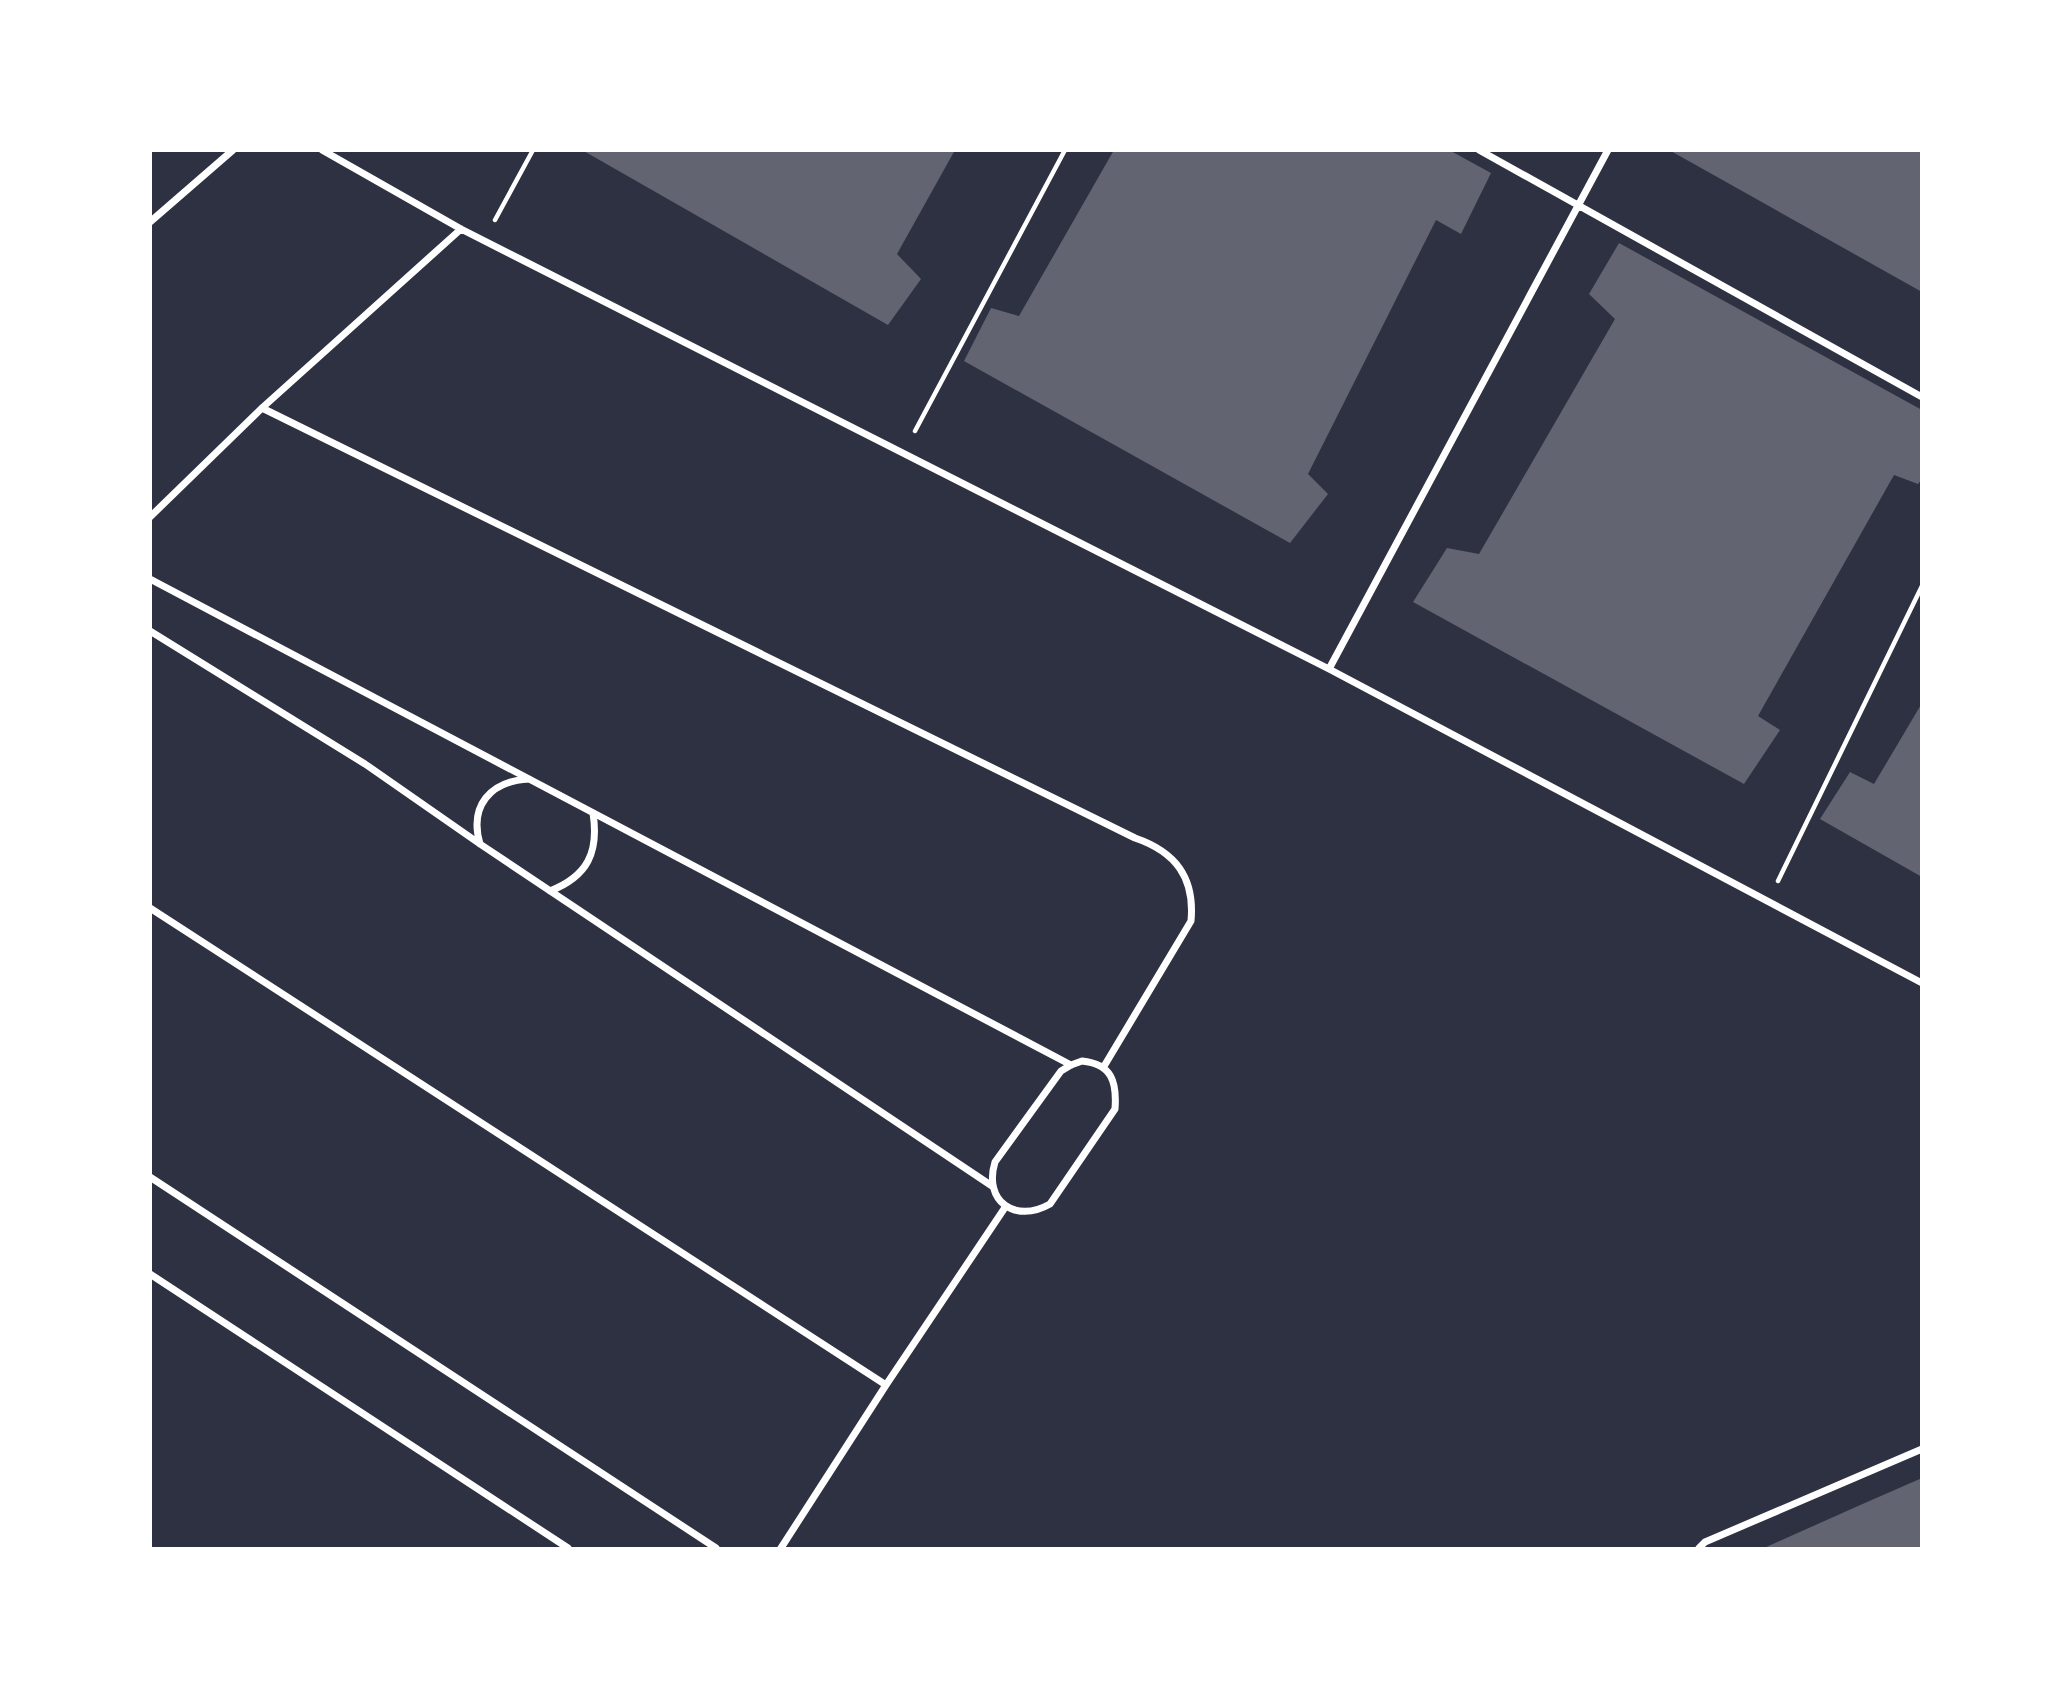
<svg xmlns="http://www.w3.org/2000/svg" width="2072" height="1699" viewBox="0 0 2072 1699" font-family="Raleway,sans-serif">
	<rect width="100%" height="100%" fill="#2d3142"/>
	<path fill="#626471" d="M582,150h373l-58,104 24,25 -33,46z
		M1114,150h335l42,23 -30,61 -25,-14 -128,254 20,20 -38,49 -326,-182 27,-53 28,8z
		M1669,150h253v142z
		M1619,243l303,167v69l-4,5 -24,-9 -136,241 22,14 -36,54 -331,-182 34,-54 32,6 136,-235 -26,-25z
		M1922,703v174l-102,-58 30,-47 24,12z
		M1922,1478v70h-158l94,-42z"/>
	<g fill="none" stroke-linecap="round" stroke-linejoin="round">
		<path stroke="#fff" stroke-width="4.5" d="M495,220l38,-70
			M915,431l150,-281
			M1778,881l144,-295"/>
		<path stroke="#fff" stroke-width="7" d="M322,150l139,79 868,440 593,314
			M1479,150l443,247
			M150,222l83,-72
			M262,408l873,430c41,14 60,40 56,83l-88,147
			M150,517l112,-109 199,-179
			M150,579l921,486
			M150,631l215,133 115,80 512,342
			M1329,669l279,-519
			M480,844c-11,-38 10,-63 49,-65
			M550,891c38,-15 49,-39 43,-78
			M150,908l736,477
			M1082,1061c30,3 35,21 33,48l-65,95c-35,20 -67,-3 -55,-42l66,-91 10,-6z
			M150,1177l566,371
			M150,1274l418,274
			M781,1548l105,-163 120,-179
			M1699,1548l6,-6 217,-93"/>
	</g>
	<rect width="2072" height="1699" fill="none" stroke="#ffffff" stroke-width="304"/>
</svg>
